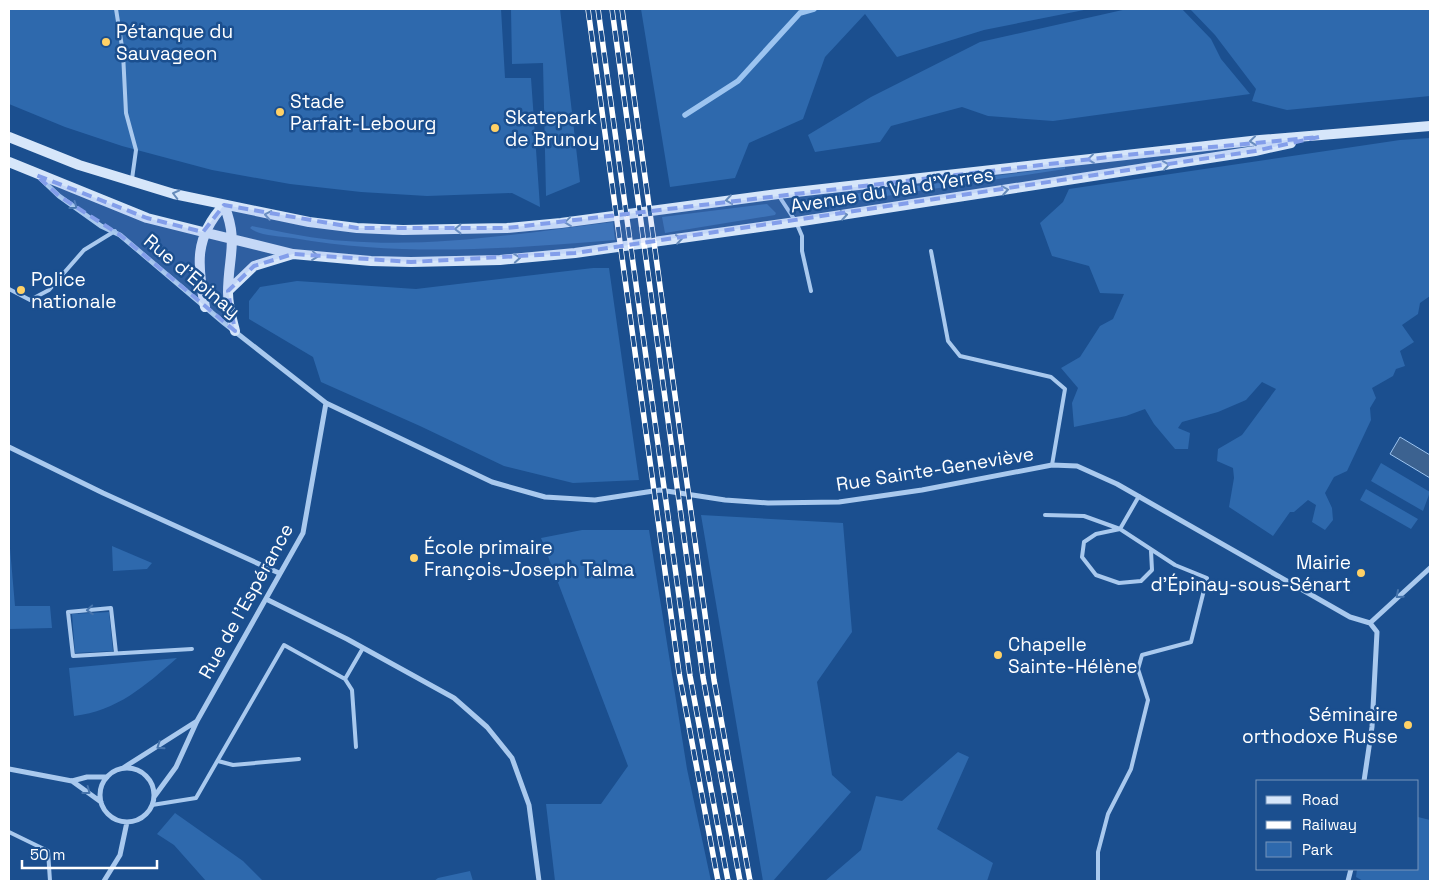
<svg xmlns="http://www.w3.org/2000/svg" width="1439" height="890" viewBox="0 0 1439 890" font-family="'Space Grotesk',sans-serif">
	<rect width="100%" height="100%" fill="#1b4f8f"/>
	<path fill="#2e69ad" d="M9,9h492l4,69h26l9,129 -28,-14 -85,3 -66,-4 -71,-8 -78,-14 -90,-24 -57,-19 -56,-23z
		M511,9h49l20,173 -34,14 -3,-133 -31,1z
		M641,9h448l-105,21 -87,27 -32,-43 -40,43 -22,62 -54,24 -14,35 -65,9z
		M1127,9h55l29,30 10,20 29,35 -197,27 -65,-5 -26,-9 -71,19 -11,16 -65,10 -7,-17 63,-38 109,-55z
		M1190,9h240v87l-143,14 -35,-9 4,-12 -41,-54z
		M1430,138v158l-10,7 -2,11 -16,11 12,17 -14,9 5,15 -9,3 -3,7 -21,12 4,10 -6,10 1,12 -24,51 -13,6 -9,16 7,15 1,12 -8,10 -13,-8 4,-17 -8,-5 -14,12h-4l-17,24 -44,-29 5,-29 -1,-10 -16,-7 1,-12 24,-14 34,-46 -14,-7 -16,18 -28,12 -36,10 -4,6 12,5 -2,16h-13l-21,-25 -9,-15 -19,7 -52,11 -2,-24 6,-15 -17,-20 19,-11 20,-31 13,-7 11,-25 -24,-1 -11,-27 -37,-10 -12,-33 23,-21 6,-13 331,-49z
		M1065,167v2l-258,39 -10,-7z
		M767,204l9,9 -1,2 -110,18 -3,-16z
		M613,222l2,18c-110,9 -212,17 -322,-2 -12,-2 -34,-2 -43,-10l2,-2c31,6 62,13 94,15 89,7 179,-8 267,-19z
		M593,268h16l30,212 -66,3 -69,-17 -84,-40 -99,-44 -8,-25 -64,-38v-18l11,-14 37,-6 119,8z
		M1381,463l49,29 -7,19 -52,-30z
		M1366,489l52,30 -7,10 -51,-29z
		M701,515l142,8 9,109 -35,50 15,93 19,17 -78,89h-10z
		M582,530h67l38,239 24,112h-156l-9,-77h55l27,-38 -87,-228z
		M9,537l6,69h35l2,22 -43,1z
		M112,546l40,17 -5,6 -34,2z
		M109,612l4,39 -38,2 -3,-39z
		M177,658c-32,28 -60,53 -103,58l-5,-48z
		M958,752l11,5 -32,72 56,34 -6,18h-162l36,-31 15,-54 26,5z
		M175,813l68,48 20,20h-57l-32,-36 -17,-11z
		M1418,817l12,3v61h-67l-7,-4 1,-8h61z
		M470,871l3,10h-39l4,-3z"/>
	<path fill="#3c6290" stroke="#9cc4f0" d="M1400,437l30,18v23l-40,-24z"/>
	<g fill="none" stroke-linecap="round" stroke-linejoin="round">
		<path stroke="#9cc4f0" stroke-width="5.5" d="M685,115l53,-34 62,-68 14,-4"/>
		<path stroke="#a9c9ee" stroke-width="4" d="M116,9l7,44 3,60 10,37 -4,29
			M779,196l17,26 6,14v15l9,40
			M931,251l17,90 12,15 91,21 14,12 -13,76
			M9,289l21,11 19,-10 35,-40 31,-19
			M1139,496l-19,33 -24,5 -12,8 -2,15 14,18 23,8 22,-2 11,-11 -1,-19
			M1045,515l39,1 36,13 55,36 32,13 -16,64 -49,13 -4,14 10,31 -17,69 -23,45 -10,38v29
			M116,653l-5,-45 -43,4 5,44 119,-7
			M345,679l18,-31
			M218,761l15,4 66,-6
			M152,805l44,-7 88,-153 61,34 7,11 4,57
			M9,832l39,19 2,30"/>
		<path stroke="#a9c9ee" stroke-width="5" d="M40,178l19,18 42,30 19,9 104,88 102,80 166,79 53,15 50,3 65,-10 65,10 43,3 71,-1 83,-12 130,-25 25,1 40,18 233,133 20,6 7,9 -5,95 -8,54
			M9,447l94,46 176,80
			M266,599l81,40 107,59 33,29 25,31 17,47 10,76
			M1370,623l60,-55
			M123,768l74,-47
			M100 795a27 27 0 1 1 54 0a27 27 0 1 1-54 0Z
			M9,769l63,12 15,-4h20
			M72,781l29,21
			M154,797l22,-30 21,-46 106,-188 23,-130
			M104,881l16,-26 7,-33
			M1348,881l3,-12"/>
		<path stroke="#d6e6fa" stroke-width="10" d="M9,137l70,28 95,29 135,28 48,6 46,2 104,-2 54,-5 217,-29 348,-39 134,-15 170,-14
			M9,162l138,56 56,14 90,22 78,7 40,1 89,-2 75,-7 221,-31 459,-71 36,-8
			M224,205c15,37 4,51 4,88 0,13 4,26 7,38
			M228,291l26,-25 39,-12
			M205,307c-8,-42 -11,-70 19,-102"/>
		<g stroke="#fff" stroke-width="5.5">
			<path id="rail" d="M588,9l91,664 39,208
				M598,9l92,667 38,205
				M612,9l91,668 37,204
				M622,9l92,671 36,201"/>
		</g>
		<use href="#rail" stroke="#1b4f8f" stroke-width="4" stroke-dasharray="11" stroke-linecap="butt"/>
	</g>
	<defs><path id="oneway-chevron" d="M-2-3.5L2.5 0L-2 3.5" fill="none" stroke-width="1.6" stroke-linecap="round" stroke-linejoin="round" transform="scale(1.25)"/></defs>
	<g stroke="#668bba">
		<use href="#oneway-chevron" transform="translate(1253 141) rotate(174)"/>
		<use href="#oneway-chevron" transform="translate(1091 159) rotate(173)"/>
		<use href="#oneway-chevron" transform="translate(1166 165) rotate(-9)"/>
		<use href="#oneway-chevron" transform="translate(1005 190) rotate(-9)"/>
		<use href="#oneway-chevron" transform="translate(176 194) rotate(-166)"/>
		<use href="#oneway-chevron" transform="translate(729 200) rotate(172)"/>
		<use href="#oneway-chevron" transform="translate(268 215) rotate(-170)"/>
		<use href="#oneway-chevron" transform="translate(844 215) rotate(-9)"/>
		<use href="#oneway-chevron" transform="translate(568 222) rotate(173)"/>
		<use href="#oneway-chevron" transform="translate(458 229) rotate(179)"/>
		<use href="#oneway-chevron" transform="translate(679 239) rotate(-8)"/>
		<use href="#oneway-chevron" transform="translate(315 256) rotate(6)"/>
		<use href="#oneway-chevron" transform="translate(517 258) rotate(-5)"/>
	</g>
	<g stroke="#4674ac">
		<use href="#oneway-chevron" transform="translate(74 206) rotate(36)"/>
		<use href="#oneway-chevron" transform="translate(1399 595) rotate(139)"/>
		<use href="#oneway-chevron" transform="translate(90 610) rotate(176)"/>
		<use href="#oneway-chevron" transform="translate(160 746) rotate(146)"/>
		<use href="#oneway-chevron" transform="translate(87 791) rotate(37)"/>
	</g>
	<path fill="#839eea" fill-opacity="0.2" stroke="#839eea" stroke-width="4" stroke-dasharray="10 6" stroke-linejoin="round" d="M1319,137l-64,14 -680,102 -164,9 -118,-8 -39,12 -26,25 7,40 -115,-96 -61,-39 -23,-21 111,43 56,14 21,-27 133,23h150l619,-73z"/>
	<g fill="#ffd166" stroke="#1b4f8f" stroke-width="2">
		<circle cx="106" cy="42" r="5"/>
		<circle cx="280" cy="112" r="5"/>
		<circle cx="495" cy="128" r="5"/>
		<circle cx="21" cy="290" r="5"/>
		<circle cx="414" cy="558" r="5"/>
		<circle cx="1361" cy="573" r="5"/>
		<circle cx="998" cy="655" r="5"/>
		<circle cx="1408" cy="725" r="5"/>
	</g>
	<g text-anchor="middle" dominant-baseline="central" stroke-width="5" stroke-linejoin="round" paint-order="stroke">
		<g font-size="19" fill="#fff" stroke="#1b4f8f" text-anchor="start">
			<text x="116" y="31">Pétanque du<tspan x="116" dy="22">Sauvageon</tspan></text>
			<text x="290" y="101">Stade<tspan x="290" dy="22">Parfait-Lebourg</tspan></text>
			<text x="505" y="117">Skatepark<tspan x="505" dy="22">de Brunoy</tspan></text>
			<text x="31" y="279">Police<tspan x="31" dy="22">nationale</tspan></text>
			<text x="424" y="547">École primaire<tspan x="424" dy="22">François-Joseph Talma</tspan></text>
			<text x="1351" y="562" text-anchor="end">Mairie<tspan x="1351" dy="22">d'Épinay-sous-Sénart</tspan></text>
			<text x="1008" y="644">Chapelle<tspan x="1008" dy="22">Sainte-Hélène</tspan></text>
			<text x="1398" y="714" text-anchor="end">Séminaire<tspan x="1398" dy="22">orthodoxe Russe</tspan></text>
		</g>
		<g font-size="19" fill="#fff" stroke="#1b4f8f">
			<text transform="translate(892 190) rotate(-9)">Avenue du Val d'Yerres</text>
			<text transform="translate(192 276) rotate(40)">Rue d'Epinay</text>
			<text transform="translate(935 469) rotate(-9)">Rue Sainte-Geneviève</text>
			<text transform="translate(246 601) rotate(-61)">Rue de l'Espérance</text>
		</g>
	</g>
	<rect width="1439" height="890" fill="none" stroke="#ffffff" stroke-width="20"/>
	<rect x="1256" y="780" width="162" height="90" fill="#1b4f8f" stroke="#7695bc"/>
	<rect x="1266" y="796" width="25" height="8" fill="#d6e6fa" stroke="#7695bc"/>
	<text x="1302" y="805" font-size="15" fill="#ffffff">Road</text>
	<rect x="1266" y="821" width="25" height="8" fill="#ffffff" stroke="#7695bc"/>
	<text x="1302" y="830" font-size="15" fill="#ffffff">Railway</text>
	<rect x="1266" y="842" width="25" height="15" fill="#2e69ad" stroke="#7695bc"/>
	<text x="1302" y="855" font-size="15" fill="#ffffff">Park</text>
	<path d="M22 860v8h135v-8" fill="none" stroke="#ffffff" stroke-width="2.5"/>
	<text x="30" y="860" font-size="15" fill="#ffffff" stroke="#1b4f8f" stroke-width="4" paint-order="stroke">50 m</text>
</svg>
